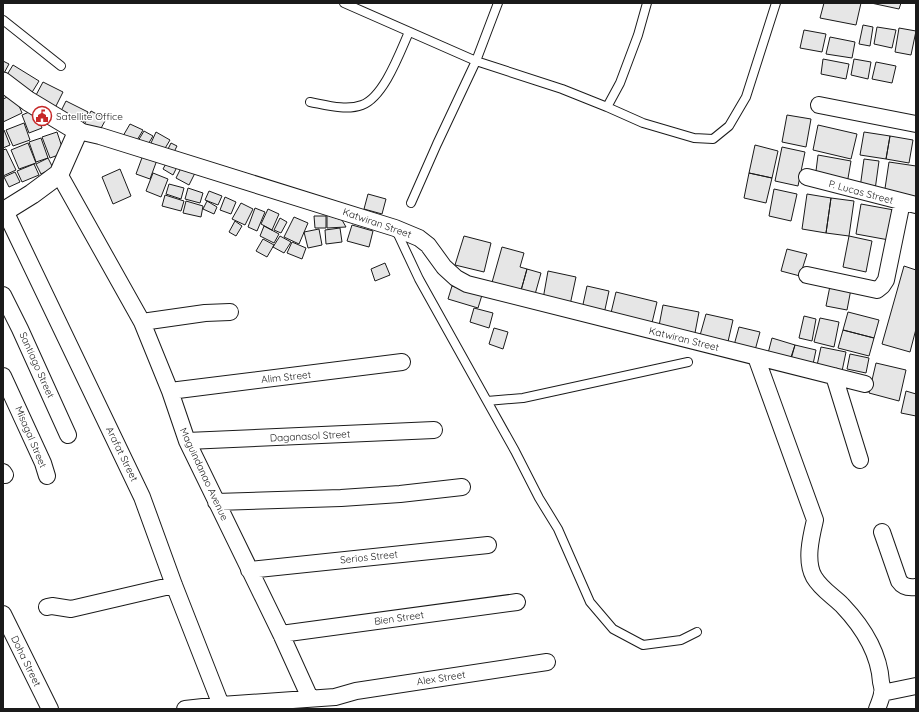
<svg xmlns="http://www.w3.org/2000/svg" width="919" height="712" viewBox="0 0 919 712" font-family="Quicksand,sans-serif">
	<rect width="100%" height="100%" fill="#fff"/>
	<path fill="#e6e6e6" stroke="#1a1a1a" d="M824,3h37l-5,22 -36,-7z
		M871,3h30l-2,6z
		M863,25l10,2 -3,19 -11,-2z
		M877,27l19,3 -4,18 -18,-4z
		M899,28l17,3 -5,24 -16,-3z
		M804,30l22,4 -4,18 -22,-4z
		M830,37l25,5 -3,16 -26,-4z
		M823,59l26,5 -3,15 -25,-5z
		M854,59l17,3 -3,17 -17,-4z
		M3,61l6,3 -6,11z
		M876,62l20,4 -4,17 -20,-4z
		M13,65l26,16 -8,13 -26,-16z
		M43,82l20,10 -8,16 -20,-11z
		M14,94l8,19 -19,9v-23z
		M66,101l22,11 -5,12 -23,-11z
		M34,110l8,18 -13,5 -7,-18z
		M91,111l15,8 -7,13 -15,-7z
		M787,115l24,4 -5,28 -24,-5z
		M24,123l6,17 -17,6 -7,-16z
		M130,124l13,6 -7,12 -13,-6z
		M818,125l39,9 -6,25 -38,-9z
		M3,130h1l6,15 -7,3z
		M144,131l9,5 -6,10 -9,-5z
		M57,132l7,21 -14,5 -8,-21z
		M156,132l14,8 -6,10 -13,-7z
		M864,132l26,4 -4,23 -26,-4z
		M890,136l23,4 -4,23 -23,-4z
		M41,138l7,20 -12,4 -7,-20z
		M28,143l8,20 -17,6 -8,-19z
		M171,143l6,3 -4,8 -6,-3z
		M755,145l23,6 -6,27 -23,-5z
		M782,147l23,5 -7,34 -23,-5z
		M6,149l10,21 -13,6v-26z
		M143,155l14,5 -7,19 -14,-5z
		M818,155l33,6 -4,23 -32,-5z
		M48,158l5,10 -12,6 -5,-10z
		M864,159l15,2 -4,29 -15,-2z
		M168,160l10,5 -5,10 -10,-6z
		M889,162l27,4v34l-32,-5z
		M34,164l5,11 -17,7 -5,-11z
		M182,166l13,7 -6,12 -13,-7z
		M120,169l11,27 -18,8 -11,-27z
		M15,172l5,10 -11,5 -5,-10z
		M153,173l15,6 -7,18 -15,-6z
		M749,173l23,5 -6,25 -22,-5z
		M169,184l15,4 -3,11 -15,-5z
		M188,188l15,5 -3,10 -15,-4z
		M774,189l23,5 -6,27 -22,-5z
		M209,191l13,5 -4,9 -13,-5z
		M368,194l18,5 -4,15 -18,-5z
		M807,194l24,4 -5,35 -24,-4z
		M165,195l19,6 -3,10 -19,-5z
		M225,197l11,5 -5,12 -11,-4z
		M831,198l23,3 -5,35 -23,-3z
		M186,201l17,5 -2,11 -18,-4z
		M207,201l10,6 -3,7 -11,-5z
		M241,203l12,6 -8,16 -13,-6z
		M861,204l33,6 -5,30 -33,-6z
		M255,208l10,4 -8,19 -9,-4z
		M268,209l11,5 -7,16 -11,-6z
		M327,215l15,5 4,7 -19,1z
		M314,216h12v12h-11z
		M294,217l14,6 -9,21 -15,-7z
		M280,218l7,4 -6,11 -7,-3z
		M235,221l7,5 -6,10 -7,-4z
		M352,225l21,6 -4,16 -22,-6z
		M264,226l15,8 -5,9 -14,-7z
		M340,228l2,14 -16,2 -1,-14z
		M319,229l3,16 -14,3 -4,-16z
		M280,236l11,6 -7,11 -11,-6z
		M464,236l27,7 -7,29 -29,-7z
		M849,236l23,5 -6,31 -23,-5z
		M263,239l11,6 -7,12 -11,-6z
		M292,242l14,6 -4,11 -15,-6z
		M502,247l22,6 -4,14 7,2 -7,25 -29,-8z
		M787,249l20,5 -7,22 -19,-5z
		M385,263l5,12 -15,6 -4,-12z
		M904,266l12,4v59l-6,23 -28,-8z
		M527,269l14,4 -7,25 -14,-4z
		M548,271l28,6 -6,28 -27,-6z
		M452,286l30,9 -4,13 -30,-9z
		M587,286l22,5 -5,23 -22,-5z
		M830,286l21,3 -4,21 -21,-4z
		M616,292l41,10 -6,25 -41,-10z
		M663,305l36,7 -5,26 -36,-7z
		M474,308l19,5 -4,15 -19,-6z
		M848,312l31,8 -5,18 -31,-8z
		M706,314l27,6 -6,26 -28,-7z
		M804,316l12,3 -4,22 -13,-3z
		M820,318l19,4 -5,25 -20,-5z
		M739,327l21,5 -6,22 -21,-5z
		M494,328l14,4 -5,17 -14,-5z
		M843,330l31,8 -5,18 -31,-8z
		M772,338l23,7 -6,18 -22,-6z
		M795,345l21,5 -4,19 -22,-6z
		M821,347l25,5 -5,24 -25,-6z
		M850,354l19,4 -3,15 -19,-4z
		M876,363l30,7 -7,31 -30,-8z
		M906,391l10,3v22l-15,-3z"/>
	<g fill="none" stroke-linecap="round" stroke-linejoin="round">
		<g stroke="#1a1a1a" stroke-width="10">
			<path id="service" d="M344,3l132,58 86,28 45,18 13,-24 18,-48 9,-32
				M3,20l58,46
				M310,102c16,3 36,9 52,3 22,-8 38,-53 47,-73
				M607,107l36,16 51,15 19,1 16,-13 17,-29 30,-94
				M411,203l26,-59 39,-83 22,-58
				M396,230l23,49 68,122 36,-3 165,-36
				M487,401l28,50 24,47 19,31 32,73 23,27 30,16 38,-5 16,-8"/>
		</g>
		<g stroke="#1a1a1a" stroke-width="18">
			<path id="minor" d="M819,105l97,19
				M78,131l22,5 295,92 24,10 9,7 16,22 12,11 11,6 398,100
				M59,174l83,148 28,69 17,50 94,193 29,64
				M807,177l109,28
				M5,211l137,286 32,88 47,120
				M807,275l70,15 5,-4 4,-6 16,-78
				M3,295l17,34 48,106
				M142,322l63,-9 25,-1
				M756,357l59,163c-4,17 -10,41 -1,57 7,12 19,19 28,28 21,22 37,47 39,77 1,4 2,9 1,12 -1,5 -3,10 -5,15
				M3,376l40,87 4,13
				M834,376l26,84
				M170,391l232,-29
				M187,441l247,-11
				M3,472l2,3
				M216,502l125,-4 59,-4 62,-7
				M882,532l17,49c4,6 10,7 17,6
				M249,570l239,-25
				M47,607l5,-1 19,3 103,-24
				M3,614l47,95
				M281,634l236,-32
				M882,693l34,-7
				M185,709l36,-4 114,-8 21,-6 191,-29"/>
		</g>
		<g stroke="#1a1a1a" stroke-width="21">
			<path id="tertiary" d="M3,82l25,19 50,30 -19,43 -27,20 -29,18"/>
		</g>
		<use href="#service" stroke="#fff" stroke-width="8"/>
		<use href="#minor" stroke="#fff" stroke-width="16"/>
		<use href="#tertiary" stroke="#fff" stroke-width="19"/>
	</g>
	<defs>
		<g id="civic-ring" transform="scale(1)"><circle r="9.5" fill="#fff" stroke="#c62828" stroke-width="1.5"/><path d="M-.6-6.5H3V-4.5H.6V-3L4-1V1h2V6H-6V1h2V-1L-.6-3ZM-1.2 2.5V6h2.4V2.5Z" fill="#c62828"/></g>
	</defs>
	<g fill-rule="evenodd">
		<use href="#civic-ring" x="42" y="116"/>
	</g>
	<g text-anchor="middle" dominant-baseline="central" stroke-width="3" stroke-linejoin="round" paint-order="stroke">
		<g font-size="10" fill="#1a1a1a" stroke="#fff" text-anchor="start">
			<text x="56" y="116">Satellite Office</text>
		</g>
		<g font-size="10" fill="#1a1a1a" stroke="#fff">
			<text transform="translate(861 192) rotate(15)">P. Lucas Street</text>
			<text transform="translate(377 223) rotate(19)">Katwiran Street</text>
			<text transform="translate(684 339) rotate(14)">Katwiran Street</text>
			<text transform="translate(37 365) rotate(66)">Santiago Street</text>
			<text transform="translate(286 377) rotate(-6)">Alim Street</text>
			<text transform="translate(310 436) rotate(-3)">Daganasol Street</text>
			<text transform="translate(31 437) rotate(67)">Misagal Street</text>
			<text transform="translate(122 454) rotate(64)">Arafat Street</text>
			<text transform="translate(204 474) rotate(65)">Maguindanao Avenue</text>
			<text transform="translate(369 557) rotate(-6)">Serios Street</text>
			<text transform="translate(399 618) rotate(-8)">Bien Street</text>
			<text transform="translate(26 661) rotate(64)">Doha Street</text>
			<text transform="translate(441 678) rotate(-9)">Alex Street</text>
		</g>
	</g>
	<rect width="919" height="712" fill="none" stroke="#1a1a1a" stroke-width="8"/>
</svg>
